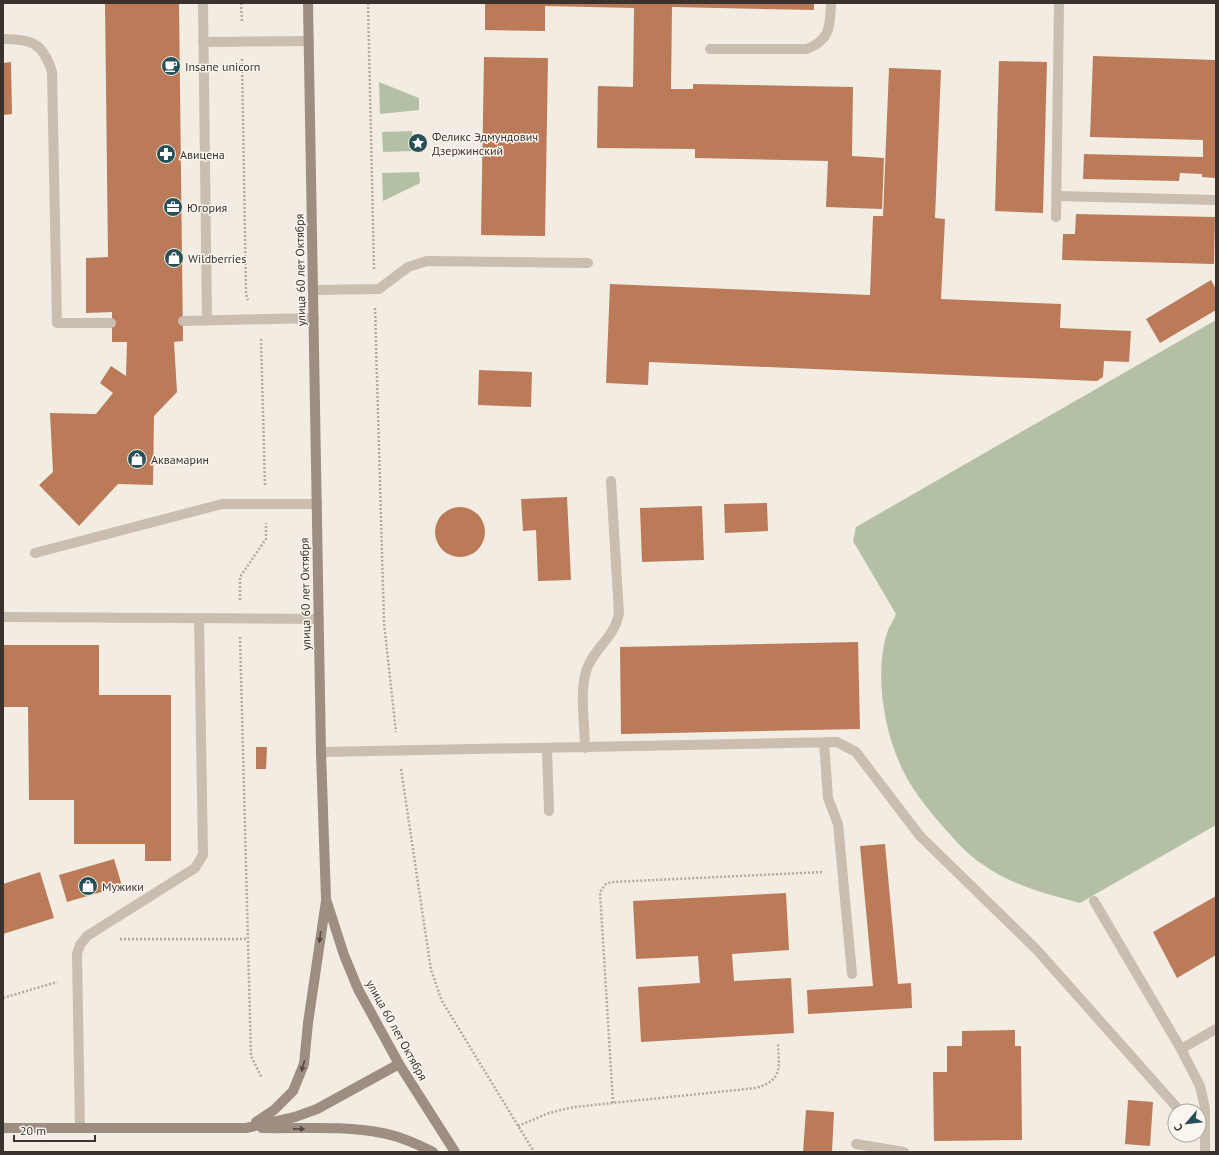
<svg xmlns="http://www.w3.org/2000/svg" width="1219" height="1155" viewBox="0 0 1219 1155" font-family="'PT Sans',sans-serif">
	<rect width="100%" height="100%" fill="#f2ece3"/>
	<path fill="#b4c0a4" d="M379,82l40,16v12l-39,4z
		M412,131l1,20 -30,1 -1,-20z
		M419,172l1,11 -37,18 -1,-28z
		M1216,320v505l-136,78c-34,-9 -69,-18 -98,-39 -14,-9 -26,-23 -37,-35 -12,-14 -24,-28 -34,-44 -25,-40 -39,-108 -23,-155 2,-5 6,-10 8,-16l-43,-73 3,-14z"/>
	<path fill="#bb7b58" d="M105,3h74l4,338 -9,1 3,50 -23,24 -1,69 -35,-1 -39,42 -40,-41 14,-13 -3,-59 46,1 17,-21 -13,-10 11,-17 15,10 1,-34h-15v-30l-26,1v-55l22,-1z
		M485,3h329v7l-142,-3 -1,82h22v-5l160,3 -1,69 32,2 -2,51 -56,-2 2,-46 -133,-3v-9l-98,-1 1,-62 35,1 1,-79 -89,-2v25l-60,-1z
		M1093,56l123,4v118l-14,-1v-3l-22,-1 -1,8 -96,-2 1,-25 119,3v-17l-113,-3z
		M484,57l64,1 -3,178 -64,-1z
		M999,61l48,1 -4,151 -48,-2z
		M11,62l1,52 -9,1v-52z
		M889,68l52,2 -6,148 10,1 -4,80 120,5 -1,24 71,3 -2,31 -25,-1 -1,16 -6,4 -448,-19 -1,23 -42,-2 4,-99 260,11 3,-79h10z
		M1076,214l139,3 -1,47 -152,-4 1,-26h12z
		M1211,280l5,9v21l-56,33 -14,-24z
		M479,370l53,2 -1,35 -53,-2z
		M567,497l4,83 -33,1 -2,-51 -13,1 -2,-32z
		M767,503l1,28 -43,2 -1,-29z
		M702,506l2,54 -62,2 -2,-54z
		M435 532a25 25 0 1 1 50 0a25 25 0 1 1-50 0Z
		M858,642l2,87 -239,5 -1,-87z
		M3,645h96v50h72v166h-26v-17h-71v-44h-45l-1,-93h-25z
		M256,747h11l-1,22h-10z
		M885,844l13,140 13,-1 1,25 -104,6 -1,-24 66,-4 -13,-140z
		M114,859l8,27 -55,16 -8,-27z
		M40,872l14,46 -51,16v-50z
		M786,893l3,57 -57,4 2,27 57,-3 3,55 -153,9 -3,-55 62,-4 -2,-27 -62,3 -3,-58z
		M1216,896v59l-39,23 -24,-46z
		M1015,1030v16h6l1,94 -88,1 -1,-69h14v-26h15v-15z
		M1128,1100l25,2 -3,44 -25,-2z
		M806,1110l28,2 -2,40h-29z"/>
	<g fill="none" stroke-linecap="round" stroke-linejoin="round">
		<path stroke="#b5a99a" stroke-width="2.5" stroke-dasharray="2 2" stroke-linecap="butt" d="M241,3l1,19
			M368,3l6,266
			M242,59l4,235 2,6
			M375,308l9,315 12,109
			M261,339l4,147
			M240,600v-23l26,-38v-16
			M240,637l11,419 11,22
			M401,769l30,201 11,31 92,151
			M120,939h128
			M3,998l54,-16
			M613,1103l-13,-211 6,-8 6,-2 212,-10
			M518,1126l31,-13 25,-6 182,-19c27,-8 23,-20 22,-44"/>
		<path stroke="#c9beaf" stroke-width="10" d="M203,3l4,318
			M3,39c29,0 40,4 49,33l5,251h54
			M203,42l106,-1
			M710,49h97c24,-10 23,-23 24,-46
			M1057,196l159,4
			M1056,217l3,-214
			M313,290l66,-1 29,-22 19,-6 161,2
			M183,321l131,-3
			M35,553l187,-49h95
			M3,617l315,2
			M824,742l4,56 10,26 14,150
			M585,748c0,-24 -7,-63 4,-84 9,-19 25,-27 30,-50l-8,-133
			M547,749l2,62
			M321,752l516,-10 19,10 64,84 116,113 144,162
			M1094,901l87,148 19,37 5,22v44
			M1181,1049l35,-20
			M80,1128l-3,-174 3,-9 7,-9 108,-68 8,-13 -4,-236
			M856,1144l48,8"/>
		<path stroke="#9d8e81" stroke-width="10" d="M308,3l13,749 5,147 18,56 14,34 41,75 56,88
			M256,1122l18,-12 19,-19 11,-27 4,-41 18,-122
			M3,1128h243l49,-11 22,-8 82,-45
			M262,1128c38,1 82,-3 120,5 18,3 35,11 51,19"/>
	</g>
	<defs><path id="oneway-solid" d="M-6-.8H1V-3.2L6.5 0L1 3.2V.8H-6Z"/></defs>
	<g fill="#524942">
		<use href="#oneway-solid" transform="translate(320 937) rotate(98)"/>
		<use href="#oneway-solid" transform="translate(303 1066) rotate(106)"/>
		<use href="#oneway-solid" transform="translate(299 1129) rotate(1)"/>
	</g>
	<defs>
		<g id="cafe-disc" transform="scale(1)"><circle r="9.5" fill="#264f57" stroke="#faf6ef"/><path d="M-5.5-4.5H6V0H3Q3 3.5 0 3.5H-2.5Q-5.5 3.5-5.5 0ZM3-3.2v2h1.7v-2ZM-6 4.5H4V6H-6Z" fill="#fff"/></g>
		<g id="sight-disc" transform="scale(1)"><circle r="9.5" fill="#264f57" stroke="#faf6ef"/><path d="M0-6L1.8-2.2L6-1.7L2.9 1.2L3.7 5.4L0 3.3L-3.7 5.4L-2.9 1.2L-6-1.7L-1.8-2.2Z" fill="#fff"/></g>
		<g id="pharmacy-disc" transform="scale(1)"><circle r="9.5" fill="#264f57" stroke="#faf6ef"/><path d="M-2-6h4v4h4v4h-4v4h-4v-4h-4v-4h4Z" fill="#fff"/></g>
		<g id="office-disc" transform="scale(1)"><circle r="9.5" fill="#264f57" stroke="#faf6ef"/><path d="M-6-3h4V-5.5h4V-3h4V5H-6ZM-1-4.5V-3h2v-1.5ZM-6 0V1H6V0Z" fill="#fff"/></g>
		<g id="shop-disc" transform="scale(1)"><circle r="9.5" fill="#264f57" stroke="#faf6ef"/><path d="M-5-2.5h2.3a2.7 3.5 0 0 1 5.4 0H5L5.5 6h-11ZM-1.5-2.5h3a1.5 2.3 0 0 0-3 0Z" fill="#fff"/></g>
	</defs>
	<g fill-rule="evenodd">
		<use href="#cafe-disc" x="171" y="66"/>
		<use href="#sight-disc" x="418" y="143"/>
		<use href="#pharmacy-disc" x="166" y="154"/>
		<use href="#office-disc" x="173" y="207"/>
		<use href="#shop-disc" x="174" y="258"/>
		<use href="#shop-disc" x="137" y="459"/>
		<use href="#shop-disc" x="88" y="886"/>
	</g>
	<g text-anchor="middle" dominant-baseline="central" stroke-width="3" stroke-linejoin="round" paint-order="stroke">
		<g font-size="12" fill="#39322d" stroke="#faf6ef" text-anchor="start">
			<text x="185" y="66">Insane unicorn</text>
			<text x="432" y="136">Феликс Эдмундович<tspan x="432" dy="14">Дзержинский</tspan></text>
			<text x="180" y="154">Авицена</text>
			<text x="187" y="207">Югория</text>
			<text x="188" y="258">Wildberries</text>
			<text x="151" y="459">Аквамарин</text>
			<text x="102" y="886">Мужики</text>
		</g>
		<g font-size="12" fill="#39322d" stroke="#faf6ef">
			<text transform="translate(300 270) rotate(-91)">улица 60 лет Октября</text>
			<text transform="translate(305 594) rotate(-91)">улица 60 лет Октября</text>
			<text transform="translate(397 1030) rotate(61)">улица 60 лет Октября</text>
		</g>
	</g>
	<rect width="1219" height="1155" fill="none" stroke="#39322d" stroke-width="8"/>
	<g transform="translate(1187 1123) rotate(242)"><circle r="19" fill="#faf6ef" stroke="#ada8a1"/>
	<path d="M0-3L7 15L0 10L-7 15Z" fill="#264f57"/>
	<text y="-6" font-size="11" font-weight="bold" text-anchor="middle" fill="#39322d">С</text>
	</g>
	<path d="M14 1135v6h81v-6" fill="none" stroke="#39322d" stroke-width="2"/>
	<text x="20" y="1135" font-size="12" fill="#39322d" stroke="#faf6ef" stroke-width="3" paint-order="stroke">20 m</text>
</svg>
